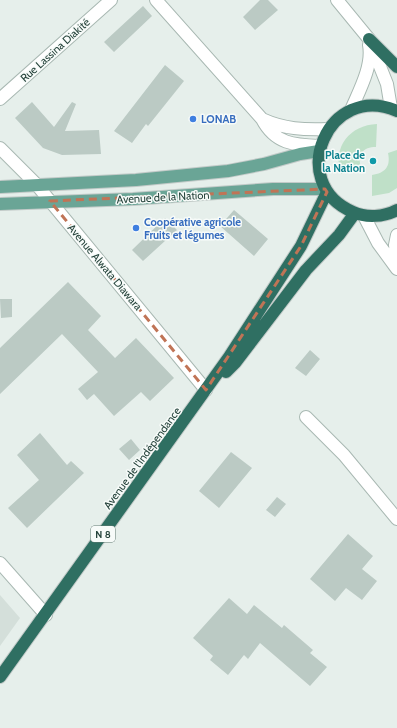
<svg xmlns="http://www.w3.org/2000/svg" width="397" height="728" viewBox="0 0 397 728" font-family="Cabin,sans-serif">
	<rect width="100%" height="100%" fill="#e6efeb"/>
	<path fill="#d4dfda" d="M0,595l20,23 -20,28z"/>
	<path fill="#bfe0c8" d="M377,124l-1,23c-13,0 -19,7 -15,20l-20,7c-9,-27 9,-49 36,-50z
		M397,150v38l-8,5 -17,3v-21c13,-2 19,-8 16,-22z"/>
	<path fill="#bbcac4" d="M260,0h8l10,10 -23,20 -12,-13z
		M143,6l9,10 -38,36 -10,-10z
		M165,65l19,16 -36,45 -2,-2 -14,19 -18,-12z
		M32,102l22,25 18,-25 4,2 -11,27 34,-1 2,24 -39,1 -19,-7 -28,-30z
		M234,210l34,29 -14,17 -34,-30z
		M165,218l12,12 -34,31 -11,-11z
		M68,282l33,34 -13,14 27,28 21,-20 38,40 -24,23 -9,-9 -27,24 -20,-22 -7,6 -9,-11 20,-17 -36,-38 -62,60v-46z
		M0,299h12v18l-11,1z
		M310,350l10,9 -14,17 -11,-8z
		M40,433l27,32 4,-4 13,12 -57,55 -19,-20 31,-28 -22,-25z
		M131,439l9,11 -11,10 -10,-11z
		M231,452l21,16 -33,40 -20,-17z
		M277,497l9,7 -11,13 -9,-7z
		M348,534l25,22 -11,13 15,12 -15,19 -16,-12 -11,13 -25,-22z
		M229,598l18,16 7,-9 28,23 2,-3 29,25 -3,3 17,14 -17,19 -50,-43 -12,16 -4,-4 -16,20 -18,-15 3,-4 -20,-18z"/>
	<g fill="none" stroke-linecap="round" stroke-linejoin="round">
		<g stroke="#a8b8b2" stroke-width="14">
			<path id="minor" d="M156,0l106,119c13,25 32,26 57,27
				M337,0l32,39 18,45 4,24
				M0,99l111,-99
				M351,110c8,-19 22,-44 18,-65
				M262,119c22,10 42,11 66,10
				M0,148l36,36 170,206
				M364,216l14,27 19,26
				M397,235l-2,10 2,18
				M306,417l38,38 53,64
				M0,563l46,52"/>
		</g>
		<g stroke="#c2cac8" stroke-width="14">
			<path id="major" d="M0,187l136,-7 92,-9 36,-7 36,-10 19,-3
				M0,204l133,-5 140,-10h52"/>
		</g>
		<g stroke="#c2cac8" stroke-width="14">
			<path id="highway" d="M369,39l28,28
				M397,111c-69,-30 -112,72 -44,101 13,6 31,5 44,-2
				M226,372l9,-9 71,-93 33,-35 16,-22
				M0,677l229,-320 72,-111 26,-54"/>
		</g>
		<use href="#minor" stroke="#fff" stroke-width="12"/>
		<use href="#major" stroke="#6aa596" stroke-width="12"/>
		<use href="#highway" stroke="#2f6f62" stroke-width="12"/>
	</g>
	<path fill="none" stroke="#c07456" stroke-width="3" stroke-dasharray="8 5" stroke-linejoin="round" d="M325,189l2,3 -26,54 -95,144 -156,-189z"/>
	<g fill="#3f7fe0" stroke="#f7fbf9" stroke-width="1.5">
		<circle cx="193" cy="119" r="4"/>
		<circle cx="136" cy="228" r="4"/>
	</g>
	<circle fill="#0f9aa8" stroke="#f7fbf9" stroke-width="1.5" cx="373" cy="161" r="4"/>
	<g text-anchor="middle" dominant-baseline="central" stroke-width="3" stroke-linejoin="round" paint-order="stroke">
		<rect fill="#f7fbf9" stroke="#637a73" stroke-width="1" x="91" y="526" width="24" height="16" rx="3"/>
		<g font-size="10" font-weight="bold" fill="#24423a">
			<text x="103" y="534">N 8</text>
		</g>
		<g font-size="11" fill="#24423a" stroke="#f7fbf9">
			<text transform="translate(55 50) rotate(-42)">Rue Lassina Diakité</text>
			<text transform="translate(163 197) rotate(-3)">Avenue de la Nation</text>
			<text transform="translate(105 267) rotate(50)">Avenue Alwata Diawara</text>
			<text transform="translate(142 458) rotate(-54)">Avenue de l'Indépendance</text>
		</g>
		<g font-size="11" font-weight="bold" fill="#366cbe" stroke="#f7fbf9" text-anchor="start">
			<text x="201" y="119">LONAB</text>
			<text x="144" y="222">Coopérative agricole<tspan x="144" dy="13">Fruits et légumes</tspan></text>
		</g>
		<g font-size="11" font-weight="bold" fill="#0d838f" stroke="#f7fbf9" text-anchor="end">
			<text x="365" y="155">Place de<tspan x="365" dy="13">la Nation</tspan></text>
		</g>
	</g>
</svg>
